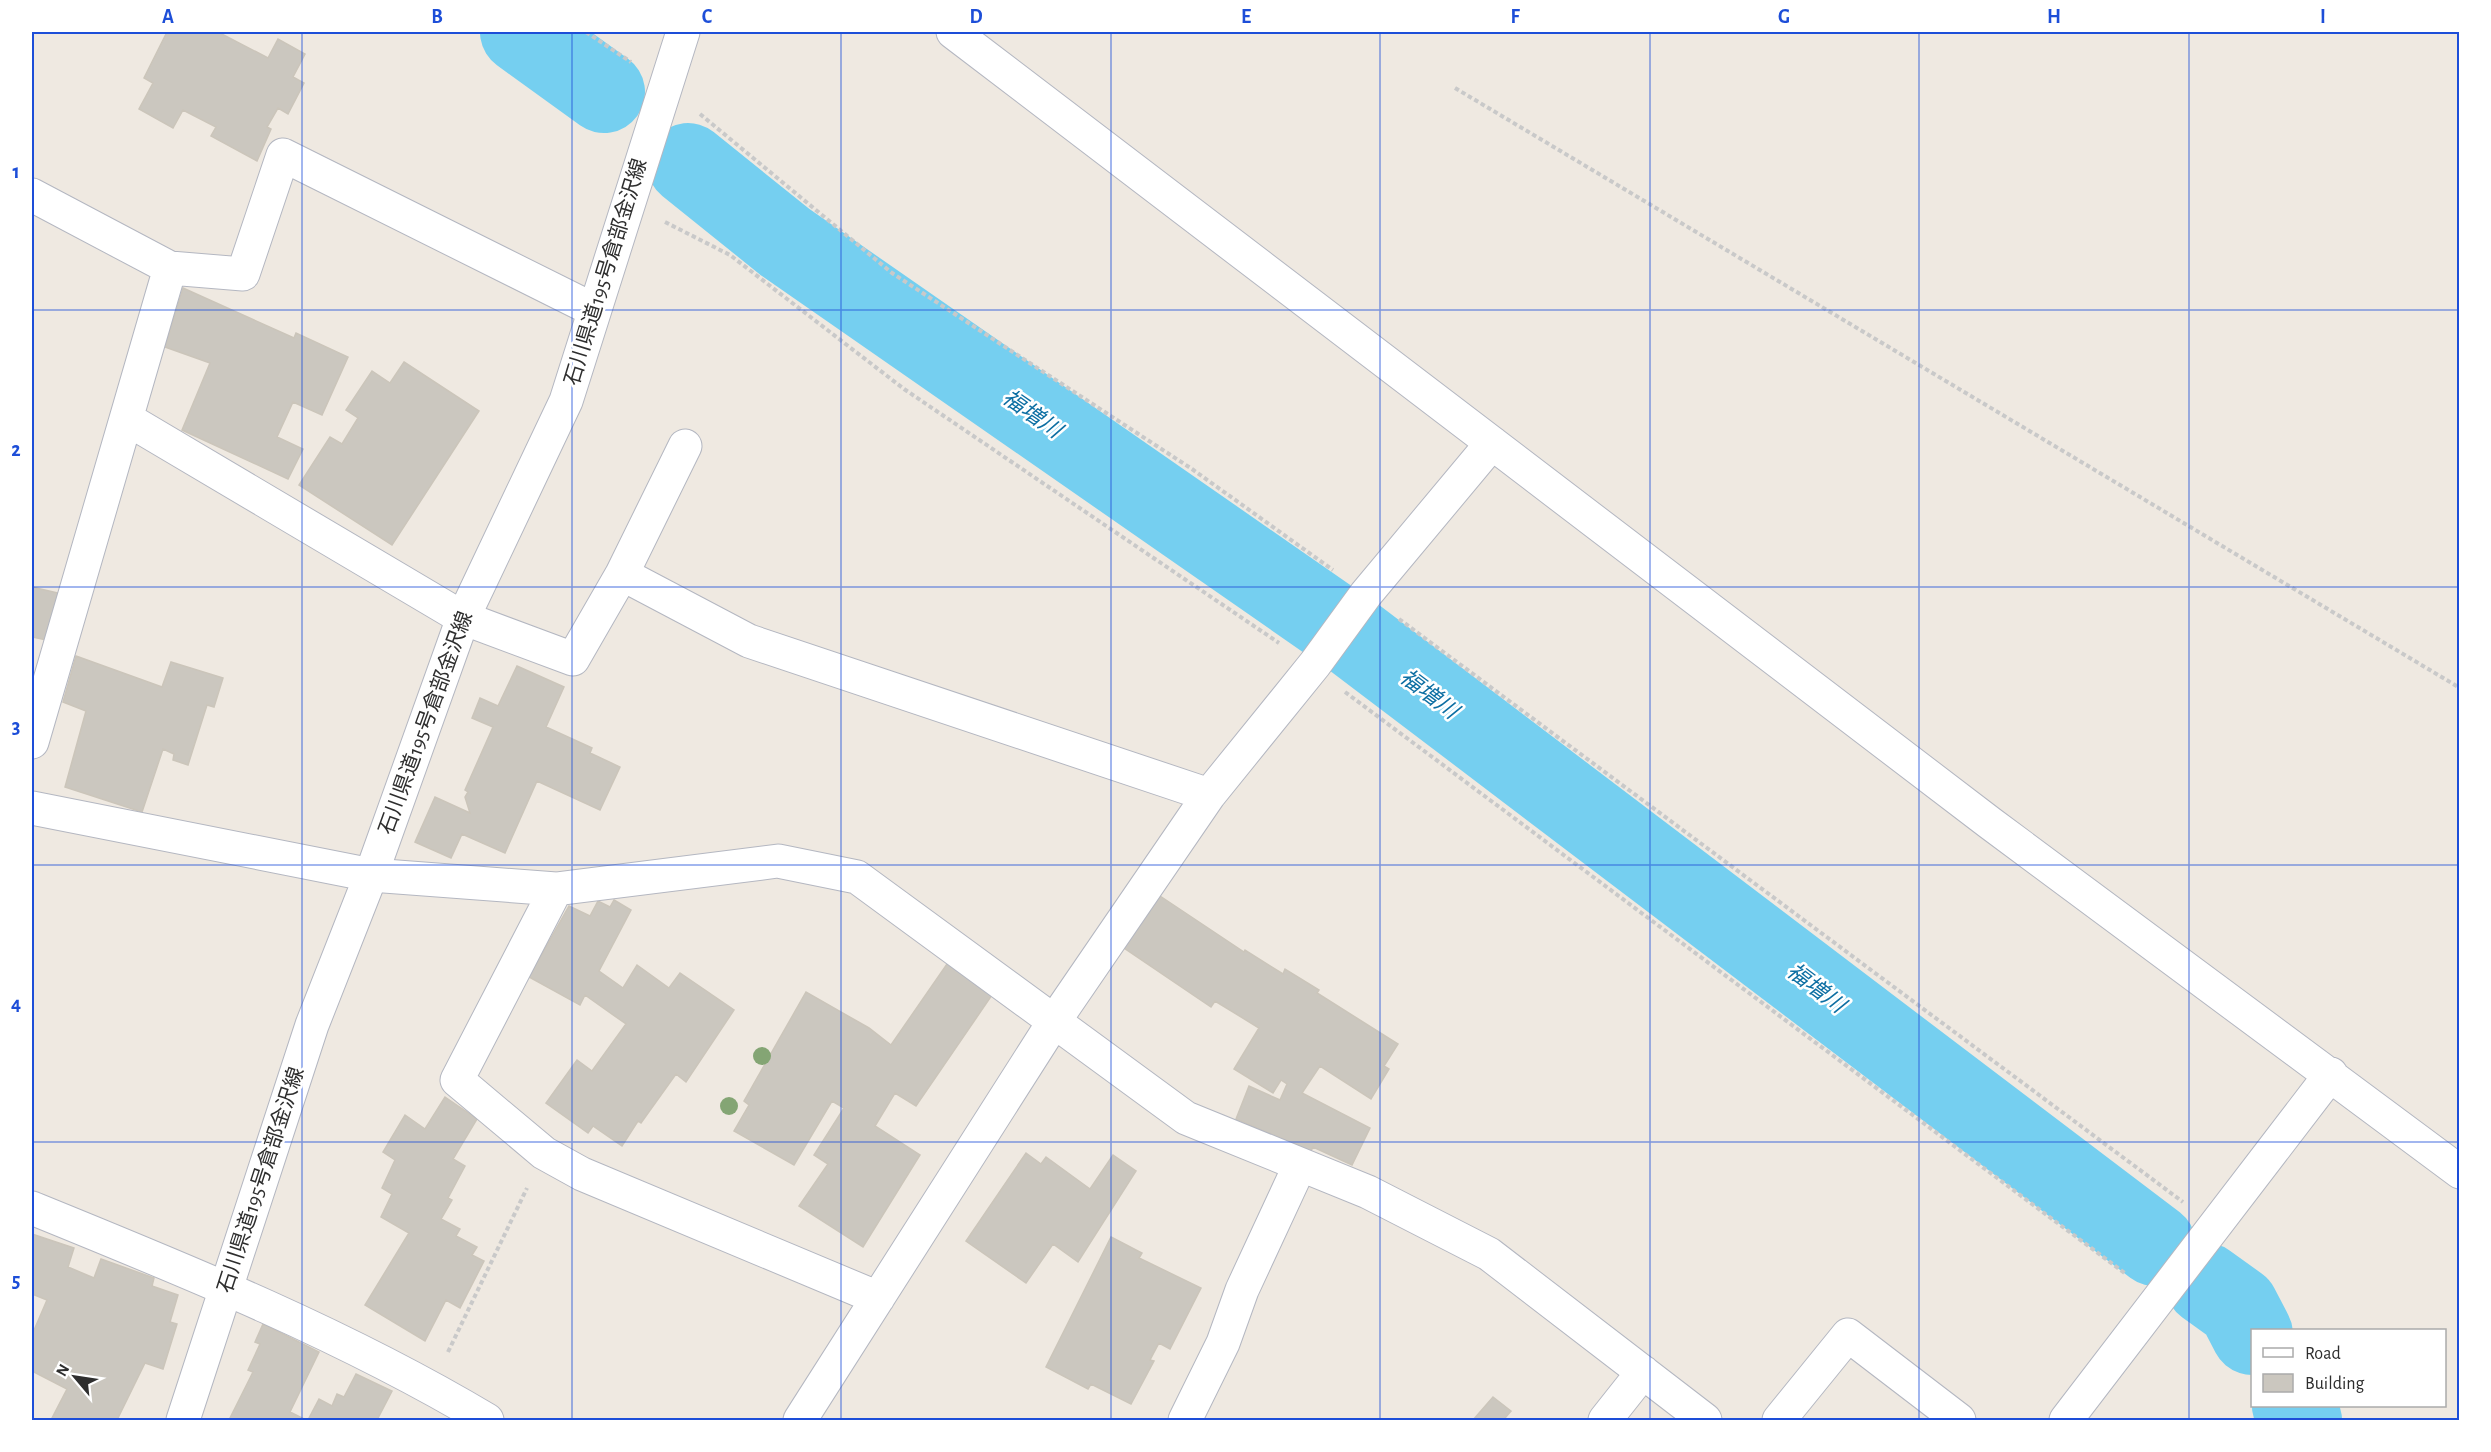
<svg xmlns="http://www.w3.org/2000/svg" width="2491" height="1452" viewBox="0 0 2491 1452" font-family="'Alegreya Sans','Noto Sans JP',sans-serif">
	<rect width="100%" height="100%" fill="#efe9e1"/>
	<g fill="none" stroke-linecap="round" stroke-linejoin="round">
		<path stroke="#75cff0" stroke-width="82" d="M521,32l83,60
			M688,164l97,78 571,397 799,606
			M2206,1284l32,23 14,27
			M2293,1406l8,14"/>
	</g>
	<path fill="#cbc7bf" stroke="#cbc5ba" stroke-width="1.5" d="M167,32h51l50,26 10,-19 27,15 -12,23 11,6 -16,31 -10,-6 -11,19 4,2 -14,32 -46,-25 5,-9 -33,-17 -10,18 -34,-19 14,-26 -9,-5z
		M183,288l111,50 2,-5 52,24 -26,58 -29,-13 -16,35 26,12 -15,30 -106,-49 28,-67 -45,-16z
		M404,362l75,49 -87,134 -93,-60 31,-48 12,7 16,-26 -12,-8 26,-39 18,12z
		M32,587l26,6 -11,47 -15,-3z
		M76,656l86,31 9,-25 52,16 -9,29 -7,-2 -19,60 -15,-5 1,-6 -11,-5 -21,63 -77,-25 21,-76 -23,-9z
		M517,666l47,21 -18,40 46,21 -2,5 30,14 -20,43 -63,-29 -32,72 -43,-19 -11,24 -36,-16 20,-45 35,16 -5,-16 3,-5 -3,-2 28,-63 -21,-9 8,-20 18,8z
		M1160,896l84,56 1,-2 38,24 2,-5 34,21 -2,3 81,51 -14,22 5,3 -18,30 -51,-33 -18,27 68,35 -18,37 -39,-18 -2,4 -75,-32 13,-33 31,14 7,-16 -6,-4 -8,13 -39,-24 25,-41 -44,-27 -4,6 -87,-59z
		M614,900l17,10 -32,61 24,17 14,-23 32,23 11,-15 54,37 -48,72 -10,-8 -35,49 -3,-2 -16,25 -29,-20 -5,7 -42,-30 31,-43 15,11 34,-47 -41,-29 -5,10 -51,-28 40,-71 21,10 8,-15 12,6z
		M614,900l17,10 -32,61 24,17 14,-23 32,23 11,-15 54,37 -48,72 -10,-8 -35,49 -3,-2 -16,25 -29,-20 -5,7 -42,-30 31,-43 15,11 34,-47 -41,-29 -5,10 -51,-28 40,-71 21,10 8,-15 12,6z
		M947,964l45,31 -76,111 -21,-13 -20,33 45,29 -57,92 -64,-41 29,-42 -14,-9 30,-47 -12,-7 -38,64 -60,-34 15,-26 -5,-4 62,-109 63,36 22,17z
		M445,1097l32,22 -24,40 12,7 -17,32 4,2 -11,19 19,10 -4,7 21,11 -5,8 12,6 -24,47 -14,-8 -21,41 -60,-36 44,-72 -28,-16 11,-23 -10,-6 13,-28 -12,-8 22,-37 20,14z
		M1026,1153l15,11 5,-7 44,32 23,-34 23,16 -58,91 -25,-18 -27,39 -60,-42z
		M32,1234l42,14 -6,19 26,11 7,-19 53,19 -2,8 26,9 -8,27 7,2 -14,45 -18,-6 -28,57h-66l16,-31 -35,-18v-36l15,-35 -15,-6z
		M1111,1237l31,16 -3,5 62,30 -31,61 -11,-6 -9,17 4,1 -23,43 -40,-20 -3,5 -42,-22z
		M263,1324l56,28 -29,60 16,8h-77l24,-48 -5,-2 12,-26 -5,-2z
		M263,1324l56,28 -29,60 16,8h-77l24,-48 -5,-2 12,-26 -5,-2z
		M356,1374l36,17 -15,29h-69l11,-21 13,7 5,-12 7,3z
		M356,1374l36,17 -15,29h-69l11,-21 13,7 5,-12 7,3z
		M1493,1397l18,14 -6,7 3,2h-35z"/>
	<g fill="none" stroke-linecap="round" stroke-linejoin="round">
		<g stroke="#b4b7c1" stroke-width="35">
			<path id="street" d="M953,32l1037,791 470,349
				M32,195l138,73 -138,474
				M170,268l73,6 40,-119 311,155
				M127,419l336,199 110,41 49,-85 63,-128
				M622,574l127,67 460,154
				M32,808l339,67 185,14 222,-28 79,16 329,241 182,74 121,62 216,166
				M556,889l-99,191 87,73 38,21 296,124
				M32,1208c155,63 311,126 455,212
				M800,1420l255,-400 154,-225 106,-131 51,-70 126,-151
				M1185,1420l38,-77 19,-53 58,-125
				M1605,1420l38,-48
				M1779,1420l69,-85 111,85
				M2066,1420l265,-346"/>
		</g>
		<g stroke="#b4b7c1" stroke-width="35">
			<path id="secondary" d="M183,1420l129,-395 59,-150 92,-257 103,-217 117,-369"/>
		</g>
		<path stroke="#c9c9c9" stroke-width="4" stroke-dasharray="4.5 3" stroke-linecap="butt" d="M586,32l45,30
			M1455,88l1005,600
			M700,114l192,159 300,196 141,101
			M665,222l65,33 174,134 375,254
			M1399,619l784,583
			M1345,692l781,582
			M448,1352l79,-164"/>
		<use href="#street" stroke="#fff" stroke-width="33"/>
		<use href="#secondary" stroke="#fff" stroke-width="33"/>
	</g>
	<g fill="#84a574">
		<circle cx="762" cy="1056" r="9"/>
		<circle cx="729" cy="1106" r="9"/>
	</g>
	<path fill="none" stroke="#1d4ed8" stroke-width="1.5" stroke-opacity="0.55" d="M302,32v1388M572,32v1388M841,32v1388M1111,32v1388M1380,32v1388M1650,32v1388M1919,32v1388M2189,32v1388M32,310h2428M32,587h2428M32,865h2428M32,1142h2428"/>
	<g text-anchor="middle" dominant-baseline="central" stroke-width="5" stroke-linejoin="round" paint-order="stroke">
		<g font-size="21" fill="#2e2e2e" stroke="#fff">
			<text transform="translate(606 272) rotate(-73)">石川県道195号倉部金沢線</text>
			<text transform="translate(426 723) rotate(-70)">石川県道195号倉部金沢線</text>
			<text transform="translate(261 1180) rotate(-72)">石川県道195号倉部金沢線</text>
		</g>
		<g font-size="22" font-style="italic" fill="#0d6fa3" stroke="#fff">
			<text transform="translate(1032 414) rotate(35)">福増川</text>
			<text transform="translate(1429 694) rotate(37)">福増川</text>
			<text transform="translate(1816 988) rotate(37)">福増川</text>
		</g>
	</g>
	<rect width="2491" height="1452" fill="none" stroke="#ffffff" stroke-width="66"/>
	<rect x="2251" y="1329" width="195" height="78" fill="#ffffff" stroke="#ababab" stroke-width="1.5"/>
	<rect x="2263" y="1348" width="30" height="9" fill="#ffffff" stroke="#ababab" stroke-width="1.5"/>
	<text x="2305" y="1359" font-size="18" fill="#2e2e2e">Road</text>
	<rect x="2263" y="1374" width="30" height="18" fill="#cbc7bf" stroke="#ababab" stroke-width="1.5"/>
	<text x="2305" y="1389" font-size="18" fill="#2e2e2e">Building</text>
	<g transform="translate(75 1377) rotate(299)" stroke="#ffffff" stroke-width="4.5" paint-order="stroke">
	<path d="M0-4.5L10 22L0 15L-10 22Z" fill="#2e2e2e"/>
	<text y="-9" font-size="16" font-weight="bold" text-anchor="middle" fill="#2e2e2e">N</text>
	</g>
	<rect x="33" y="33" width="2425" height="1386" fill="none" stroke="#1d4ed8" stroke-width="2"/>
	<g font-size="20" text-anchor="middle" font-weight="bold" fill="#1d4ed8">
		<text x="168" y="23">A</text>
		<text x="437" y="23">B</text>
		<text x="707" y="23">C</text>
		<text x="976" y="23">D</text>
		<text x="1246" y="23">E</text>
		<text x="1515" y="23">F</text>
		<text x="1784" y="23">G</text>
		<text x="2054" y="23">H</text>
		<text x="2323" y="23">I</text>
		<text x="16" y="178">1</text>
		<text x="16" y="456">2</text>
		<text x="16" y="733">3</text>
		<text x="16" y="1010">4</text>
		<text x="16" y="1287">5</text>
	</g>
</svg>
